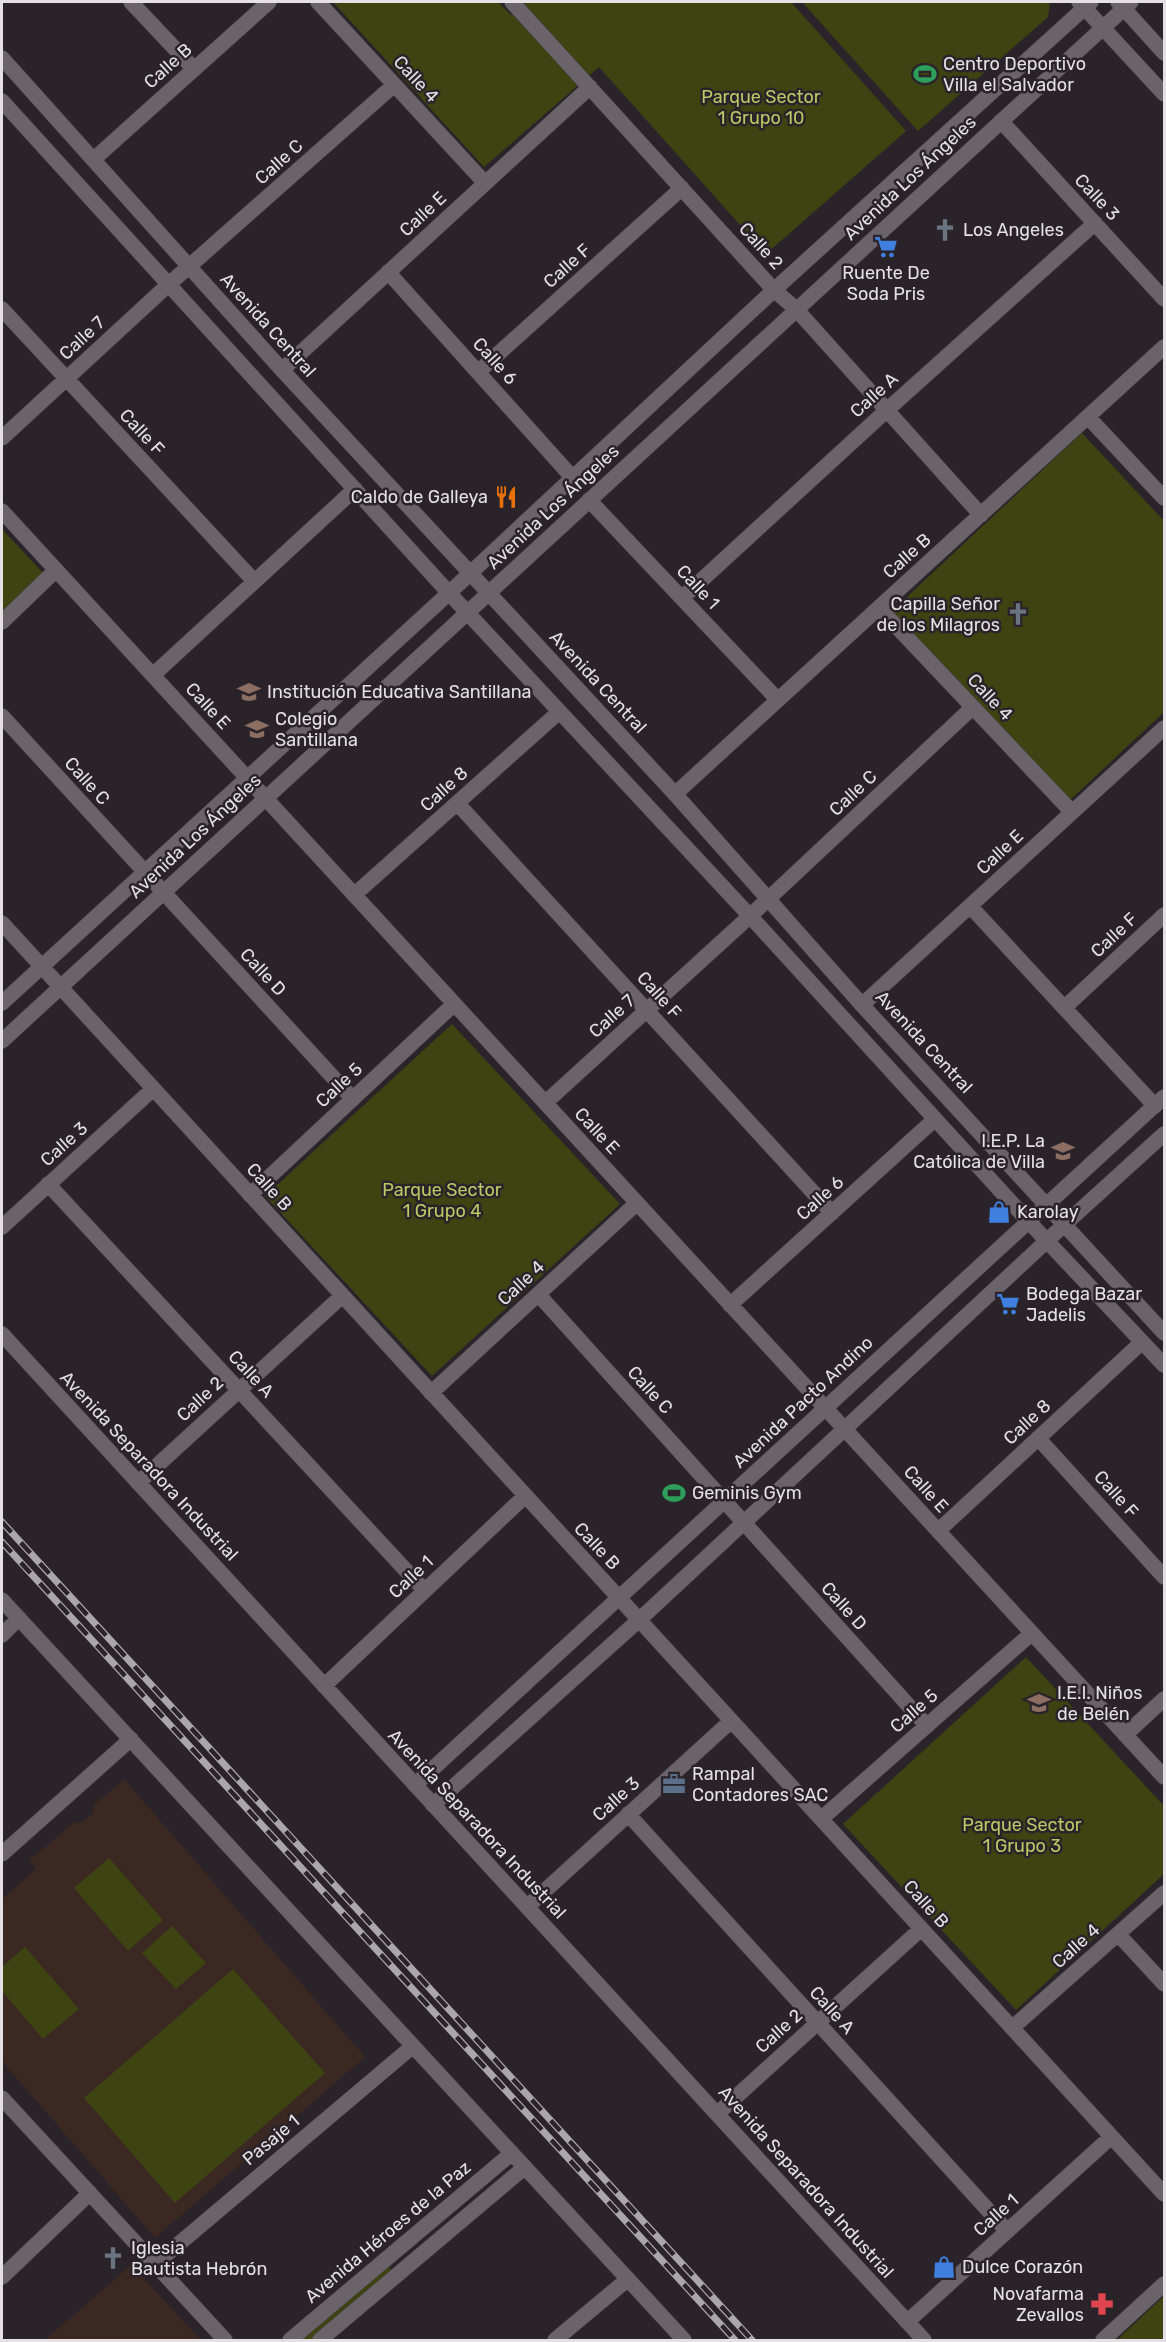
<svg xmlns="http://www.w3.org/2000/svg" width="1166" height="2342" viewBox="0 0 1166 2342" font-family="Rubik,sans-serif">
	<rect width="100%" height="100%" fill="#2a242a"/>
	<path fill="#3b2823" d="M124,1779l241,278 -210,181 -153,-177v-162l34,-30 -7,-8 45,-39 7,1 12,-10 1,-8z
		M131,2265l70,75h-156z"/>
	<path fill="#3d4412" d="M333,2h165l13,13 15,-13h265l115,129 -140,123 -167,-187 -115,100z
		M802,2h248l-2,15 -130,114z
		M1082,433l82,88v191l-94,88 -178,-189z
		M2,529l41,44 -41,39z
		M452,1024l168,180 -188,172 -167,-180z
		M1026,1657l138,149v68l-148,136 -173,-186z
		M109,1858l54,62 -35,31 -54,-63z
		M172,1926l34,37 -30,26 -34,-36z
		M25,1947l54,62 -36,30 -41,-48v-24z
		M233,1969l92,104 -150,130 -91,-105z
		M385,2263l11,12 -79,65h-24z
		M1164,2296v44h-47z"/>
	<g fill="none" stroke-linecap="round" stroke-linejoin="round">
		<g stroke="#444044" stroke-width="16">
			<path id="street" d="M131,2l63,67
				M318,2l167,181
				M512,2l262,288 22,19 185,206
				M1001,121l163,178
				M94,159l175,-157
				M388,272l184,205
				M2,309l252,272
				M282,370l308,-283
				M478,372l204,-184
				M1088,417l76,81
				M2,438l166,-153 226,-200
				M589,500l189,200
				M2,511l1162,1266
				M682,598l205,-188 208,-187
				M879,608l193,204
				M2,622l54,-52
				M153,675l202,-186
				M2,716l351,383
				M675,794l489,-447
				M457,803l375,410
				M354,895l205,-183
				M970,906l185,200
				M2,923l1162,1271
				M862,1005l302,-277
				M1064,1008l100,-93
				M545,1103l205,-187 223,-209
				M48,1184l377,407
				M250,1195l204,-191
				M2,1227l151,-138
				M538,1294l389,432
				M730,1305l205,-186
				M2,1334l922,1006
				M431,1393l206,-190
				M1038,1438l126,139
				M138,1483l204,-187
				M938,1531l204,-189
				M2,1600l682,740
				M2,1635l17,-17
				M324,1686l201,-190
				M1125,1735l39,-36
				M628,1814l379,417
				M821,1819l211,-186
				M2,1854l129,-115
				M527,1907l204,-186
				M1118,1934l46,50
				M1012,2028l152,-135
				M2,2098l223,242
				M717,2114l204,-185
				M155,2264l258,-218
				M2,2277l88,-84
				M907,2322l204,-185
				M290,2340l222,-187
				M320,2340l205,-173
				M555,2340l73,-61"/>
		</g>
		<g stroke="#444044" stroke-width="16">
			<path id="secondary" d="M1079,2l85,92
				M1118,2l46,51
				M2,58l280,312 393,424 187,211 302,328
				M2,101l447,492 301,323 279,306 135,143
				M2,1003l447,-410 325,-303 317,-288
				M2,1041l1129,-1039
				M415,1785l749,-688
				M433,1805l206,-185 426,-396 99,-90
				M1103,2340l61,-56"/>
		</g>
		<use href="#street" stroke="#6a636a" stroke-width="15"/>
		<use href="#secondary" stroke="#6a636a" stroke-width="15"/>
		<g stroke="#aba6ab" stroke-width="7">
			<path id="rail" d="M2,1522l750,818
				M2,1542l733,798"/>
		</g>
		<use href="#rail" stroke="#2a242a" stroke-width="4.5" stroke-dasharray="14" stroke-linecap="butt"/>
	</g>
	<defs>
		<g id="stadium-bare" transform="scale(1.8)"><path d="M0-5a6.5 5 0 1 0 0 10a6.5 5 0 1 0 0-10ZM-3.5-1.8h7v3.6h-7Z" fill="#2e9e5b" stroke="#2a242a" stroke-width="2.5" paint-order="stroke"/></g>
		<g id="church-bare" transform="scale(1.8)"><path d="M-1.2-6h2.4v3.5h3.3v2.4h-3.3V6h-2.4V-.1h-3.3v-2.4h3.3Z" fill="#6b7280" stroke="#2a242a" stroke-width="2.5" paint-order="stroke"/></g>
		<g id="supermarket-bare" transform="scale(1.8)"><path d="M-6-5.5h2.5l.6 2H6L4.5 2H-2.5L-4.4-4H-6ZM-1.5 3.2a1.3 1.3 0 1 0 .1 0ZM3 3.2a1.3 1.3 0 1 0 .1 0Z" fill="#3f7fe0" stroke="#2a242a" stroke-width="2.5" paint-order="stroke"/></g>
		<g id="restaurant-bare" transform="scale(1.8)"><path d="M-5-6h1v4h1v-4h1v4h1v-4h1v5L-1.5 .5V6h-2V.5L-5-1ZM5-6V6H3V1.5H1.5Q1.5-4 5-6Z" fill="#e8710a" stroke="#2a242a" stroke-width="2.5" paint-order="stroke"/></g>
		<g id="school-bare" transform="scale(1.8)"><path d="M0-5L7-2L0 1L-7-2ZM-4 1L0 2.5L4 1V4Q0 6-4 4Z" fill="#8d6e63" stroke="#2a242a" stroke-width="2.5" paint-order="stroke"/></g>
		<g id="shop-bare" transform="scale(1.8)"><path d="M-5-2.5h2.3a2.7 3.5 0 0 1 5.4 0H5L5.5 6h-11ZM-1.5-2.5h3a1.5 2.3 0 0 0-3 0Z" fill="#3f7fe0" stroke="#2a242a" stroke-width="2.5" paint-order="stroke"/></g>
		<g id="office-bare" transform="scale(1.8)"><path d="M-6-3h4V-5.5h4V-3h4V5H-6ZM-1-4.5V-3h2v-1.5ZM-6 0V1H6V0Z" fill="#5c6f8a" stroke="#2a242a" stroke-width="2.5" paint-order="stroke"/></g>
		<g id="pharmacy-bare" transform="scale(1.8)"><path d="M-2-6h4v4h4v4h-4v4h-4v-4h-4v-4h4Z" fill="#e0444e" stroke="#2a242a" stroke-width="2.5" paint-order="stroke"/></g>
	</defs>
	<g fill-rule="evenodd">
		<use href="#stadium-bare" x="925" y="74"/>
		<use href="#church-bare" x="945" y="230"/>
		<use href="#supermarket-bare" x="886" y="247"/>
		<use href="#restaurant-bare" x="506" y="497"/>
		<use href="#church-bare" x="1018" y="614"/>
		<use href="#school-bare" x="249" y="692"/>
		<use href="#school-bare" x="257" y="729"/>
		<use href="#school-bare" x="1063" y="1151"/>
		<use href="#shop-bare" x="999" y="1212"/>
		<use href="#supermarket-bare" x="1008" y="1304"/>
		<use href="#stadium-bare" x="674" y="1493"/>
		<use href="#school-bare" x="1039" y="1703"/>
		<use href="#office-bare" x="674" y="1784"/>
		<use href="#church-bare" x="113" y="2258"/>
		<use href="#shop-bare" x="944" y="2267"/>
		<use href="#pharmacy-bare" x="1102" y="2304"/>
	</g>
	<g text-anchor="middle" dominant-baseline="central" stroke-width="5" stroke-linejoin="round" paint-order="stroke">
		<g font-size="18" fill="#e4e0e4" stroke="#2a242a" text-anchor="start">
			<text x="943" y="64">Centro Deportivo<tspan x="943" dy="21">Villa el Salvador</tspan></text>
			<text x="963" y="230">Los Angeles</text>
			<text x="886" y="273" text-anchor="middle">Ruente De<tspan x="886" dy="21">Soda Pris</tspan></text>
			<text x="488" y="497" text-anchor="end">Caldo de Galleya</text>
			<text x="1000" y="604" text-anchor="end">Capilla Señor<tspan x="1000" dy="21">de los Milagros</tspan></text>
			<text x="267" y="692">Institución Educativa Santillana</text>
			<text x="275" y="719">Colegio<tspan x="275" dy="21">Santillana</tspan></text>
			<text x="1045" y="1141" text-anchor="end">I.E.P. La<tspan x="1045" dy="21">Católica de Villa</tspan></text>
			<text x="1017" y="1212">Karolay</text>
			<text x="1026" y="1294">Bodega Bazar<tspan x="1026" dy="21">Jadelis</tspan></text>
			<text x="692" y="1493">Geminis Gym</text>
			<text x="1057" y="1693">I.E.I. Niños<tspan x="1057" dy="21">de Belén</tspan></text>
			<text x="692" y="1774">Rampal<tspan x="692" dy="21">Contadores SAC</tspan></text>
			<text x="131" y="2248">Iglesia<tspan x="131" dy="21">Bautista Hebrón</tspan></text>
			<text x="962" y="2267">Dulce Corazón</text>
			<text x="1084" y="2294" text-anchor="end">Novafarma<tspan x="1084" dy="21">Zevallos</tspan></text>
		</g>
		<g font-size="18" fill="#e4e0e4" stroke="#2a242a">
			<text transform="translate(168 66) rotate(-42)">Calle B</text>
			<text transform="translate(416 79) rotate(47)">Calle 4</text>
			<text transform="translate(279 162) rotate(-42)">Calle C</text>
			<text transform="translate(910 178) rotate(-43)">Avenida Los Ángeles</text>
			<text transform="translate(1097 197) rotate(47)">Calle 3</text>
			<text transform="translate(423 214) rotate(-43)">Calle E</text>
			<text transform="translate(761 246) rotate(48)">Calle 2</text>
			<text transform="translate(567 266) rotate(-42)">Calle F</text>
			<text transform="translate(268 325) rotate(48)">Avenida Central</text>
			<text transform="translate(82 338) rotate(-43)">Calle 7</text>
			<text transform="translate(495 361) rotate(48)">Calle 6</text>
			<text transform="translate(874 395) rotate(-42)">Calle A</text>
			<text transform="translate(142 432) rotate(47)">Calle F</text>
			<text transform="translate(553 507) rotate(-43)">Avenida Los Ángeles</text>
			<text transform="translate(907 556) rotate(-42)">Calle B</text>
			<text transform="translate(698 587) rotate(47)">Calle 1</text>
			<text transform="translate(598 682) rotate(47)">Avenida Central</text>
			<text transform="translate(990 697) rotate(47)">Calle 4</text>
			<text transform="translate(208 706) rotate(47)">Calle E</text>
			<text transform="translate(87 781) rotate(48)">Calle C</text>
			<text transform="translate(444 789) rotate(-42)">Calle 8</text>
			<text transform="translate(853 793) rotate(-43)">Calle C</text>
			<text transform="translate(195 836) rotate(-43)">Avenida Los Ángeles</text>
			<text transform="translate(1000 852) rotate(-43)">Calle E</text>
			<text transform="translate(1114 935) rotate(-43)">Calle F</text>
			<text transform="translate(263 972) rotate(47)">Calle D</text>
			<text transform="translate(659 995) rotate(48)">Calle F</text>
			<text transform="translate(612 1016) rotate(-42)">Calle 7</text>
			<text transform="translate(924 1042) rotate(47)">Avenida Central</text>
			<text transform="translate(339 1085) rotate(-43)">Calle 5</text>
			<text transform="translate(597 1131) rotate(47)">Calle E</text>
			<text transform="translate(64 1144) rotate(-42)">Calle 3</text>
			<text transform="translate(269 1187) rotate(48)">Calle B</text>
			<text transform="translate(820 1198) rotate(-42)">Calle 6</text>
			<text transform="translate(521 1283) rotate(-43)">Calle 4</text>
			<text transform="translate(251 1374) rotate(47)">Calle A</text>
			<text transform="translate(650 1390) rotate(48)">Calle C</text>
			<text transform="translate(200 1399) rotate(-43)">Calle 2</text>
			<text transform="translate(803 1402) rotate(-43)">Avenida Pacto Andino</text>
			<text transform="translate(1027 1422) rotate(-43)">Calle 8</text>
			<text transform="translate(149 1466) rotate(47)">Avenida Separadora Industrial</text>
			<text transform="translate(926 1489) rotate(48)">Calle E</text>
			<text transform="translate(1116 1494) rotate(48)">Calle F</text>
			<text transform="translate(597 1546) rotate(47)">Calle B</text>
			<text transform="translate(411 1577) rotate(-43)">Calle 1</text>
			<text transform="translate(844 1606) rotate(48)">Calle D</text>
			<text transform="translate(914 1711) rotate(-41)">Calle 5</text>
			<text transform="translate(616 1799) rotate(-42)">Calle 3</text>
			<text transform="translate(477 1824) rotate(47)">Avenida Separadora Industrial</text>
			<text transform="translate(926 1904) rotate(48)">Calle B</text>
			<text transform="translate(1076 1946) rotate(-42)">Calle 4</text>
			<text transform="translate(832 2010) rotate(48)">Calle A</text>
			<text transform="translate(779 2031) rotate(-42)">Calle 2</text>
			<text transform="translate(271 2140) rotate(-40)">Pasaje 1</text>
			<text transform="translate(806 2182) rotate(48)">Avenida Separadora Industrial</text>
			<text transform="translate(996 2215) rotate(-42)">Calle 1</text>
			<text transform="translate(388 2232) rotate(-40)">Avenida Héroes de la Paz</text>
		</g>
		<g font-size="18" fill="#b8c965" stroke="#2a242a">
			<text x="761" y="97">Parque Sector<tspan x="761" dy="21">1 Grupo 10</tspan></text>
			<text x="442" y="1190">Parque Sector<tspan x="442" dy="21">1 Grupo 4</tspan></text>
			<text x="1022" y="1825">Parque Sector<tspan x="1022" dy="21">1 Grupo 3</tspan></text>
		</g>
	</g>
	<rect width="1166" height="2342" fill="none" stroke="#e4e0e4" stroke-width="6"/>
</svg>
